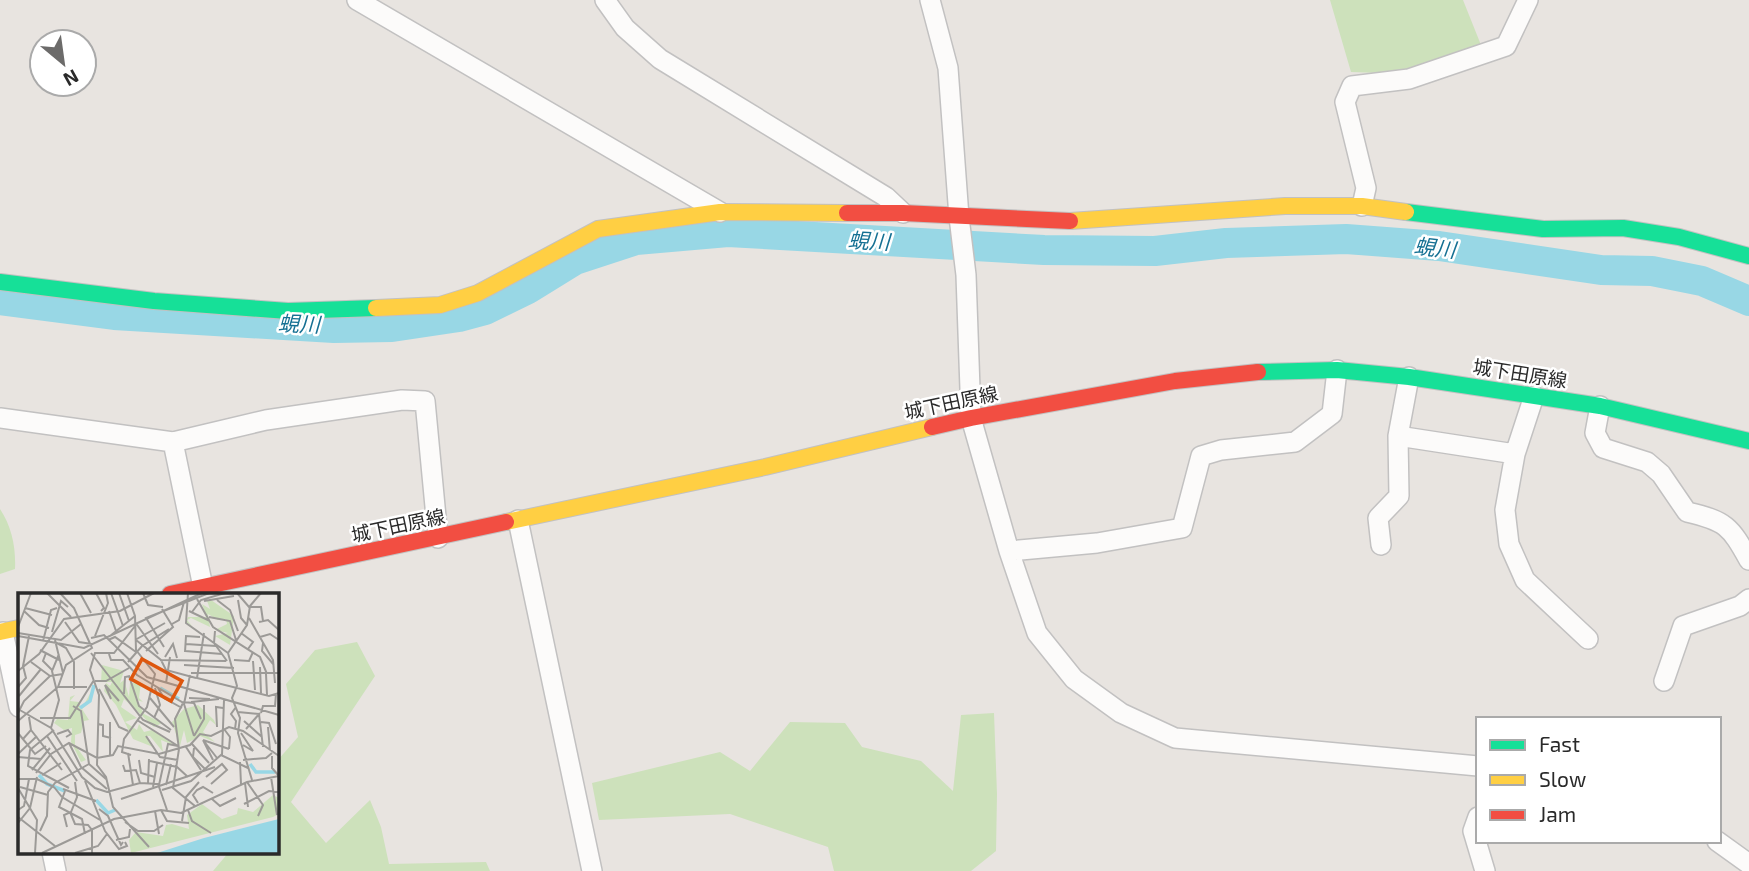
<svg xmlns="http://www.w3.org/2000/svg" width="1749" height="871" viewBox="0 0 1749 871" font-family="'Exo 2','Noto Sans JP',sans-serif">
	<rect width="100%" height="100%" fill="#e8e4e0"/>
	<path fill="#cde1bb" d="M1330,0h133l18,45 -72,29 -58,-2z
		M0,509c12,18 16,39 15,60l-15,5z
		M357,642l18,34 -84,126 35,41 44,-43 11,27 8,37 97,-2 4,9h-277l16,-19h47l1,-91 21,-24 -12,-53 29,-34z
		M994,713l3,81 -1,57 -25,20h-137l-6,-24 -98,-33 -131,6 -7,-37 128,-31 30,19 40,-49 55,1 17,24 59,14 32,30 8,-76z"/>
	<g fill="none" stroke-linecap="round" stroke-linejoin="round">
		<path stroke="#98d7e5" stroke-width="30" d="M0,300l114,15 220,13 58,-1 67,-10 26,-7 43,-21 47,-29 61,-20 92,-8 316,18 111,1 71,-8 120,-4 93,7 162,24 51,1 50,10 47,20"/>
		<g stroke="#c2c1c1" stroke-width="22">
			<path id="street" d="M357,0l363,212
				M605,0l20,28 35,31 226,138 17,16
				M930,0l18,68 11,149 7,58 5,143 38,133 28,82 37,46 47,34 54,25 303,28
				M1362,206l4,-18 -21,-86 7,-16 57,-7 97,-33 22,-46
				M1534,396l-19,58 -10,56 4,34 16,36 63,59
				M1600,406l-5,27 8,15 44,14 14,12 26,38c39,9 43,14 62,48
				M0,418l173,24 93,-22 136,-20 23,1 13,137
				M1398,436l117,18
				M173,442l30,145
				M518,520l74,351
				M1381,545l-3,-27 21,-22 -1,-60 11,-59
				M1009,551l88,-8 85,-15 19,-72 20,-6 74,-8 37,-28 5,-44
				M3,632l16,75
				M1664,681l19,-55 57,-20 9,-7
				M1478,817l-5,14 12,40
				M1717,841l32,23
				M52,852l4,19"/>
		</g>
		<g stroke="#c2c1c1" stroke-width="18">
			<path id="fast" d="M1406,212l137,17 80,-1 56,9 70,19
				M0,282l154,19 134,10 88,-3
				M1258,372l79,-2 72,7 191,29 149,35"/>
		</g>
		<g stroke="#c2c1c1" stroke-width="18">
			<path id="slow" d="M1070,221l215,-15h77l44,6
				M376,308l64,-3 38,-12 120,-64 122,-17 127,1
				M506,522l259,-55 167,-40
				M0,632l19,-4"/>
		</g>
		<g stroke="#c2c1c1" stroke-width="18">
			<path id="jam" d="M847,213h56l167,8
				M932,427l39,-9 204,-37 83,-9
				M170,594l336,-72"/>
		</g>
		<use href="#street" stroke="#fcfbfa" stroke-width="19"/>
		<use href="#fast" stroke="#16e098" stroke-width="16"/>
		<use href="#slow" stroke="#ffcf43" stroke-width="16"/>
		<use href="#jam" stroke="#f24e42" stroke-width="16"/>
	</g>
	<g text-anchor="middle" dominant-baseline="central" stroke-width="5" stroke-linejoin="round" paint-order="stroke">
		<g font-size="19" fill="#2a2a2a" stroke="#fff">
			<text transform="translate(1520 373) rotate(9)">城下田原線</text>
			<text transform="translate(951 402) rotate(-12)">城下田原線</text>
			<text transform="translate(398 525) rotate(-12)">城下田原線</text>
		</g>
		<g font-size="21" font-style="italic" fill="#157093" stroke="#fff">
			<text transform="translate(869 240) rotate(3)">蜆川</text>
			<text transform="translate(1435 247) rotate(6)">蜆川</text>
			<text transform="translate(299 323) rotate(2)">蜆川</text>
		</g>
	</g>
	<g transform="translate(18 593)">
		<rect width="261" height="261" fill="#e8e4e0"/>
		<path d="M193,7l23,16 -4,29 -15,-9 13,-3 -13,-3 12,-6 -1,-5 -8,1 -10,-6 2,13 -19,-9 -4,2 5,6 -6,-4 2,-5h19l-5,-13 8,5 -3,-8zM84,72l22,6 -4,12 4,-3 5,17 1,-14 11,-1 -2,16 4,4 -6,-2 7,14 18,9 -8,4 -30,-28 -3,8 16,11 -12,4 12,8 2,-6 5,8 8,-2 24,16 -15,-6 2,12 -13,-16h-4l7,11 -20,-8 -17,-34 -12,-14 2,-8 4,3 2,-4h-11zM74,97l-1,11 -9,8 7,11 -5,1 -3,12 -6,2v10l11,15 -5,2 -10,-20 1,-14 -8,2 -10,-7 3,-4 11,1 2,-23 5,-2 -5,6 9,1 2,8zM180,112l16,15 2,5 -6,-5 -7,12 12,10 -15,-6 -13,7 -3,-13 -4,16 -8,-24 12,-13zM255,202l6,3v16l-6,3 -142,36 -2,-13 7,-8 27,4 3,-11 6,-1 17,5 -2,-14 15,-11 20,15 15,-5 1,-6 15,4z" fill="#cde1bb"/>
		<path d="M261,226v34h-122l47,-15z" fill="#98d7e5"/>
		<path fill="none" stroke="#98d7e5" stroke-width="3.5" d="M142,95l19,11M62,115l10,-7 4,-16M232,171l6,8h19M21,182l8,9 18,7M78,207l12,13 7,-3"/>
		<path fill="none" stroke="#9c9a97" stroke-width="2" d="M29,0l24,24M62,0l11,20M78,0l8,15 -3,3M93,0l12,33M101,0l10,28M109,0l8,23 1,34 19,24 -8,33 -23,32 -2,13 9,3M125,0l5,12 15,2M170,0l-2,30 42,30M219,0l12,14h12l2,14M179,6l16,28 47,30 7,17M199,7l13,10 8,21M220,7l3,18 6,7M186,8l30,-5M7,15l27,7M6,18l15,14 10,3M91,18l7,20M171,18l21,10M174,19l9,-12 24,-7M191,24l21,4 6,19M231,25l24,42 2,23M47,29l14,20 13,2M117,29l23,32M241,29l9,-2 11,10M154,31l7,-4 5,-18M117,33l-21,27h-19l-5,17 9,25 -2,70 9,12 7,30 36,40M0,34l13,-34M197,38l-1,12 13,18M34,39l9,-31 7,6M0,40l43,7 20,-16M186,40l-7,45 72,18 10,-3M223,40l12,9 -5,7M0,43l66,12 118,-55M77,43l13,-33 -2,-10M92,43l25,-20M242,44l10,-3 9,6M73,45l13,-3 43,42 132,38M37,47l8,33M90,47l7,-3 21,15M117,47l30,-17M118,47l25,20 5,10 30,8M25,48l8,-31 6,-2M37,49l11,6 8,14v27M245,50l-1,8 12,14M168,51l30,2M146,54l-18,-29 63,-25M22,57l19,10M128,58l27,-24 -11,-18M167,58l37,3M167,59l1,-16 14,1M28,60l-3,8 9,9M73,60l52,67 27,12M91,61l2,6h12l14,15 45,27 12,1 7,16M147,64l8,-13 4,14M142,67l66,1M216,67l15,1 4,-9M235,68l2,29M13,69l19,14 13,-2M110,69l14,-16 27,-17M166,72l50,3M242,74l1,26M0,78l21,-17 25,-35 56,-8 34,-18M173,80h88M248,81l1,21M172,82l-6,29 10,32M111,83l10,30 32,24M77,88h11l23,-13M148,90l4,-26M0,94l8,-9 -3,-12 6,-30M40,94h29M140,95l6,10 18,10M81,96l20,38 9,4M106,101l1,-17 5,-1M1,103l22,-27M132,105l24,29M171,105l21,1M93,106l-6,-14 14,16M173,109l28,-3M165,110l-8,16 4,30 -6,39 22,18M55,113l8,5 8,53 17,15M0,116l33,19 31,49 13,11 12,4 33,-9 18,1 9,26M220,119l21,2M0,120l6,-12 26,-25M243,120l2,-7h12l1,-12M241,121l4,33M22,125h30l24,-38M136,125l6,-13 -5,-17M119,127l41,26M0,128l40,-34 8,-22 26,-17 -18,-40 -14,-15M226,128l18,16M92,129v34M243,129l8,1 7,21M80,131l5,1v11l8,2M199,134l-1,-20 7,1M250,134l2,24M33,135l8,-28 -7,-29 7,-17M206,136l6,8 -1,12M217,136l1,-8 -5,-7 5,-7M228,136l14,-16M13,137l31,40M36,137l-24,20 -2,16 41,22M0,140l17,21 11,-8M223,140l12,18 -10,-6M39,141l11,-4 3,4 -5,3M29,143l30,45M128,143l14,21 18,3M176,143l10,-17v-14M5,146l8,-9 -2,-13M185,147l26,9M185,147l10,20M185,147l14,18M51,150l12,24 26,22M174,151l17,19M168,154l15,23M176,155l-1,9 12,12M110,160l5,32M0,161l19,-18M204,162l2,-55M254,163v12l7,8M0,164l23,2M121,167l2,13 14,4M225,167l23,-2 6,-5M132,168l27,6 11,10M222,169l1,22M105,172l2,6 11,-1 4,13M14,177l18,-22M18,180l15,-19 18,-11 28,15 16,-3 5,-9 41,8 31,-9 10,-11 11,2 18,-9 14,4 36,25M24,182l19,-12M188,184l16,-13 5,6 -16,14M253,184l6,38M0,186h19l17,8M234,187l-14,-47 2,-15 -8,-20 5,-12 -9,-33 19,-28 3,-19 11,-13M67,188l20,50 14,18 8,-3 -2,-4M229,189l16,23 -5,11M130,190l1,-24M227,190l3,24M141,192l9,-41 10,2M148,192l5,-21M2,194l28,8M36,194l8,10 38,23M135,194l4,-24M0,195l19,32 -2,33M45,196l33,12M144,197l29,-9 30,-26 27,13M47,198l-6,16 23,12 3,15M103,206l94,-32M194,206l8,7 16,-8M180,210l-5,-8 4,-5 6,-3 10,6M226,211l25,-13 10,1M81,216l9,7 13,29 2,-3M0,217l6,-4 5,-27M143,217l6,11 22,2M170,217l4,11 19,12M137,218l4,23M52,219l5,12 13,1 4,5v23M0,224l37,29M164,228l4,-24 13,-15M107,229l13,9h16l9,-6M0,230l12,-15 7,-31M49,234l-3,-12 7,-3 6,-15 -2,-15M22,238l7,-15 1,-24 7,-9 34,-19M98,247l13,-3 1,-8M24,260l72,-34 47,-9 20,3 66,-31 32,-6M57,260l23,-7 9,-12"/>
		<path fill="#de570e" fill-opacity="0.15" stroke="#de570e" stroke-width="3.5" d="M124,66l40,22 -11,20 -40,-22z"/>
		<rect width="261" height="261" fill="none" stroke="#2a2a2a" stroke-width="3.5"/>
	</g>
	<rect x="1476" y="717" width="245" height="126" fill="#ffffff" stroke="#aaaaaa" stroke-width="2"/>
	<rect x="1490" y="740" width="35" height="10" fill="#16e098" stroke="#aaaaaa" stroke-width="2"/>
	<text x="1539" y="752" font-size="21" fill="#2a2a2a">Fast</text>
	<rect x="1490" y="775" width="35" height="10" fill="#ffcf43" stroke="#aaaaaa" stroke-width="2"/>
	<text x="1539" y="787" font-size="21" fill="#2a2a2a">Slow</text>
	<rect x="1490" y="810" width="35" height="10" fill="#f24e42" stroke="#aaaaaa" stroke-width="2"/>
	<text x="1539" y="822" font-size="21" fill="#2a2a2a">Jam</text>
	<g transform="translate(63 63) rotate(151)"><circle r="33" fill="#ffffff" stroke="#aaaaaa" stroke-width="2"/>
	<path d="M0-5L12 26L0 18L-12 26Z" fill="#6c6b6a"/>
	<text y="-10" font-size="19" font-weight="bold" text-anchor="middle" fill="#2a2a2a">N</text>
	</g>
</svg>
